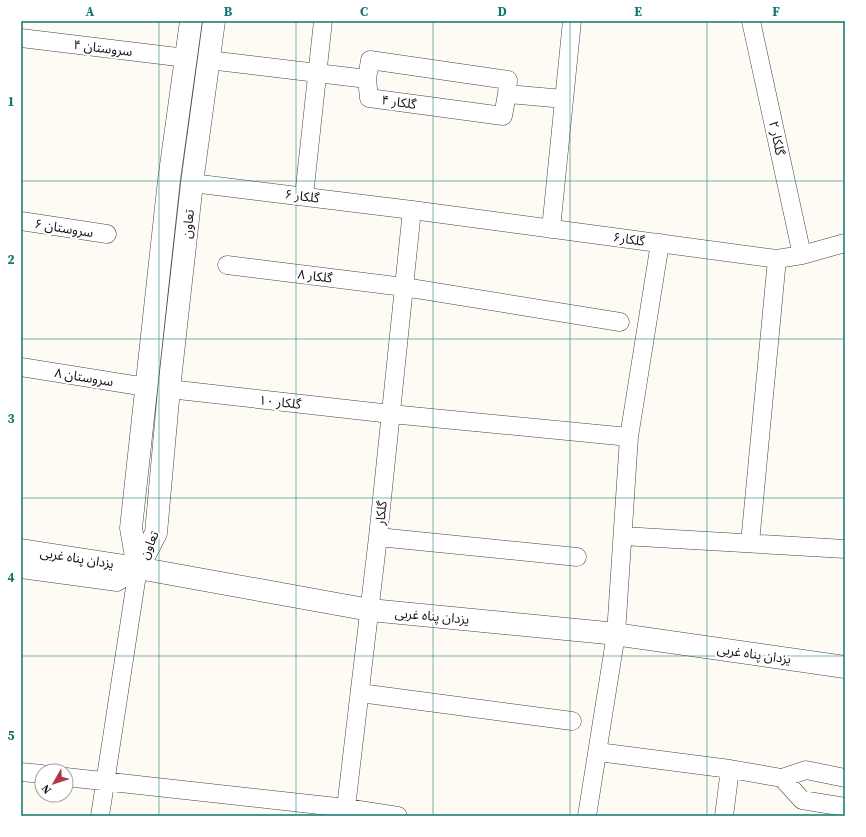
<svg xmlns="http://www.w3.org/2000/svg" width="866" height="837" viewBox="0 0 866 837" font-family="'Source Serif 4','Noto Sans Arabic',serif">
	<rect width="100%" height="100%" fill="#fefbf4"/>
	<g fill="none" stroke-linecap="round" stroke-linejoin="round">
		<g stroke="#434343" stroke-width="19">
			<path id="minor" d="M751,21l51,234
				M21,38l165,20
				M209,60l158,19 2,19 134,18 4,-22 57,5
				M367,79l3,-19 138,20 -1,14
				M192,183l220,27 365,49 25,-4 43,-12
				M304,196l19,-175
				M21,221l86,13
				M551,229l21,-208
				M227,265l177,22 216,35
				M21,367l125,20
				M169,389l222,25 238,23
				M623,536l222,13
				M378,537l199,20
				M750,543l27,-284
				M21,569l96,13 21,-14
				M360,693l212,28
				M598,752l132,17 52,9 20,22 43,7
				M21,772l21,2
				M66,777l280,31 52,8
				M782,778l24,-8 39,8
				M100,816l38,-248
				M345,816l33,-279 34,-327
				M587,816l29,-182 13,-197 31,-194
				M724,816l6,-47"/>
		</g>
		<g stroke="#434343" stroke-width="23">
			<path id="tertiary" d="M21,550l117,18 232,42 237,23 238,34
				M138,568l18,-35 13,-144 23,-206 22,-162
				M138,568l-7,-40 38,-348 22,-159"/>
		</g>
		<use href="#minor" stroke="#fff" stroke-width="18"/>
		<use href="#tertiary" stroke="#fff" stroke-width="22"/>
	</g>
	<path fill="none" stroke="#0f766e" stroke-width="1" stroke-opacity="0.55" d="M159,21v795M296,21v795M433,21v795M570,21v795M707,21v795M21,181h824M21,339h824M21,498h824M21,656h824"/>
	<g text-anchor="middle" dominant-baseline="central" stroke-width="4" stroke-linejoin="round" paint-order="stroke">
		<g font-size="13" fill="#101010" stroke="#fff">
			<text transform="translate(103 48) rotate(7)">سروستان ۴</text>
			<text transform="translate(399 102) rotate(8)">گلکار ۴</text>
			<text transform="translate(777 138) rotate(78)">گلکار ۲</text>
			<text transform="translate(302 196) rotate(7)">گلکار ۶</text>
			<text transform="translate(188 224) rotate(-84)">تعاون</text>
			<text transform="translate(64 228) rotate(9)">سروستان ۶</text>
			<text transform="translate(629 239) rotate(8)">گلکار۶</text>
			<text transform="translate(315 276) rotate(7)">گلکار ۸</text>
			<text transform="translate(84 377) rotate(9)">سروستان ۸</text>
			<text transform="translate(280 402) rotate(6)">گلکار ۱۰</text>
			<text transform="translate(381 513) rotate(-84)">گلکار</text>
			<text transform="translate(149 545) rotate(-66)">تعاون</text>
			<text transform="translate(77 558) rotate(9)">یزدان پناه غربی</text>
			<text transform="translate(432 616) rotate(5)">یزدان پناه غربی</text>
			<text transform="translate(754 654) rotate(8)">یزدان پناه غربی</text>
		</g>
	</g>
	<rect width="866" height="837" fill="none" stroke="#ffffff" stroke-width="44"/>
	<g transform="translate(54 783) rotate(231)"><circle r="19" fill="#ffffff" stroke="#9f9f9f"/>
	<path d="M0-3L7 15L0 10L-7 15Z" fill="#b2374a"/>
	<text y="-6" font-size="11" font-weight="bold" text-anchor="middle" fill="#101010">N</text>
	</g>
	<rect x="22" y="22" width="822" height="793" fill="none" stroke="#0f766e" stroke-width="1.5"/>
	<g font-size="13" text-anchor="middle" font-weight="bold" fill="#0f766e">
		<text x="90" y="16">A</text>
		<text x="228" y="16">B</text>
		<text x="364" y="16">C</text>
		<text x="502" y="16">D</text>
		<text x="638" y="16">E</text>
		<text x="776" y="16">F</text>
		<text x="11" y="106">1</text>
		<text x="11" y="264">2</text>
		<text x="11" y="423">3</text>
		<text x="11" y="582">4</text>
		<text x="11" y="740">5</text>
	</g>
</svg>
